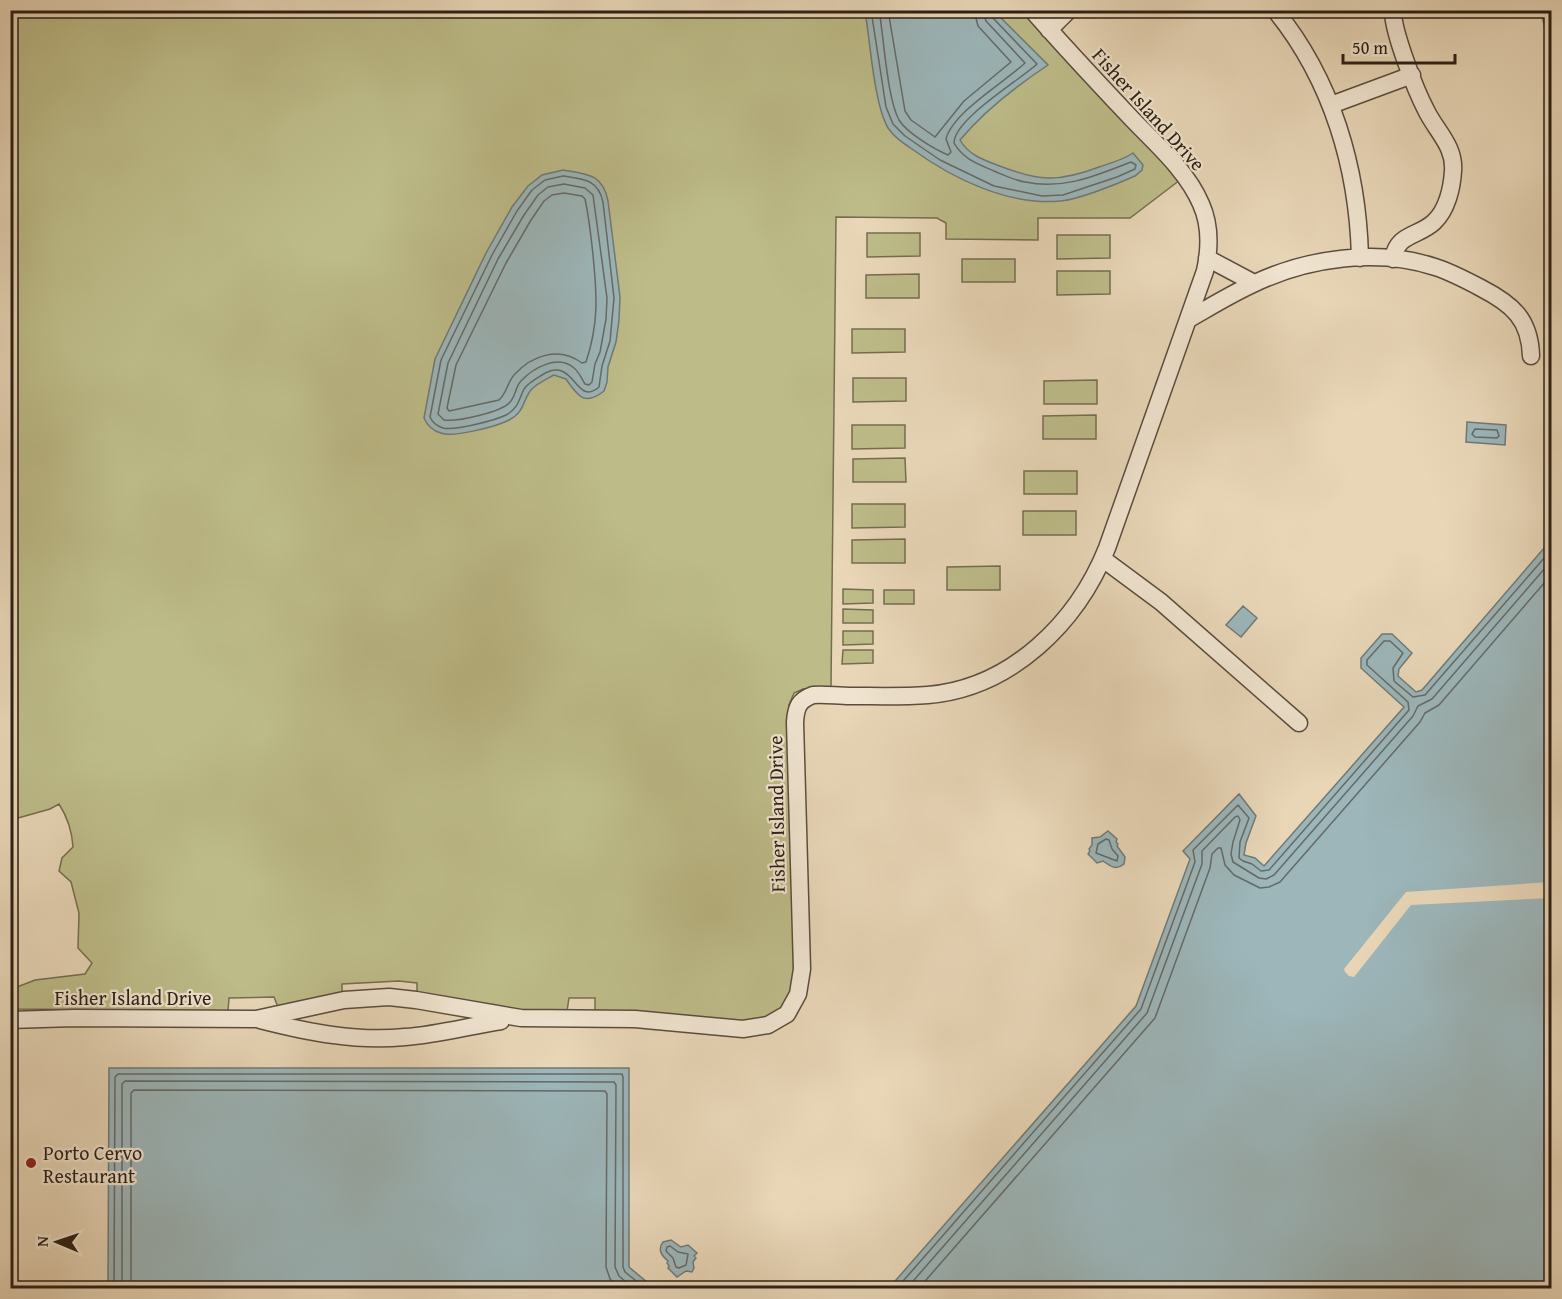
<svg xmlns="http://www.w3.org/2000/svg" width="1562" height="1299" viewBox="0 0 1562 1299" font-family="'Gentium Book Plus',serif">
	<rect width="100%" height="100%" fill="#e8d6b7"/>
	<filter id="stains"><feTurbulence type="fractalNoise" baseFrequency=".00333" numOctaves="4"/><feColorMatrix values="0 0 0 0 .2 0 0 0 0 .09 0 0 0 0 .02 0 0 0 .5 -.17"/></filter>
	<radialGradient id="worn" r=".72"><stop offset=".6" stop-color="#630" stop-opacity="0"/><stop offset="1" stop-color="#630" stop-opacity=".3"/></radialGradient>
	<path fill="#bdbc89" stroke="#746e4f" stroke-width="1.5" d="M11,11h1014l155,169 -50,38h-92v22l-92,-1v-16l-9,-5 -101,-1 -5,470 -28,2 -9,4 -5,12 7,267c-11,37 -8,39 -46,50l-155,-11v-13h-26l-2,13h-55l-95,-15v-13l-18,-2 -57,3v13l-64,10 -4,-10 -45,1 -1,13 -212,-2 -3,-11 4,-11 18,-7 50,-6 7,-11 -14,-15 1,-35 -8,-31 -12,-11 3,-13 11,-11c-1,-17 -5,-29 -14,-43l-9,5 -39,11z
		M867,233h53v23l-53,1z
		M1057,235h53v23l-53,1z
		M962,259h53v23h-53z
		M1057,271h53v23l-53,1z
		M919,274v24h-53v-23z
		M852,329h53v23l-53,1z
		M853,378h53v23l-53,1z
		M1097,380v24h-53v-23z
		M1096,415v24h-53v-23z
		M852,425h53v23l-53,1z
		M905,458l1,24h-53v-23z
		M1024,471h53v23h-53z
		M852,504h53v23l-53,1z
		M1023,511h53v24h-53z
		M905,539v24h-53v-23z
		M1000,566v24h-53v-23z
		M843,589l30,1v13l-30,1z
		M884,590h30v14h-30z
		M843,609l30,1v13h-30z
		M843,631h30v13l-30,1z
		M843,650h30v13l-31,1z"/>
	<path fill="#9cb6ba" stroke="#6f7a78" stroke-width="1.5" d="M865,11h129l54,54c-33,22 -63,45 -88,75 8,14 21,19 37,25 41,16 60,18 102,2 11,-4 24,-7 34,-14l10,12 -1,5 -7,6c-18,8 -55,23 -74,25 -52,5 -108,-22 -149,-52 -9,-6 -18,-12 -24,-21 -14,-24 -18,-88 -23,-117z
		M1541,11h10v45z
		M563,170c24,4 40,4 45,31l12,96 -1,23 -3,22 -8,25 -1,15 -3,9c-20,16 -27,4 -38,-12l-12,-4c-7,4 -18,9 -23,15 -9,11 -6,22 -22,30 -11,6 -56,18 -68,13 -8,-2 -14,-8 -17,-15l11,-59 51,-106 26,-46 16,-21 14,-11z
		M1467,422l39,3 -1,20 -39,-3z
		M1551,540v748h-662l247,-282 54,-147 -7,-8 56,-57 17,22 -10,27 -2,12 11,3 9,8 140,-159 -43,-39v-10l21,-24h10l20,19 -13,16 -1,7 18,16 6,-2z
		M1243,606l14,12 -16,19 -15,-12z
		M1108,831l9,8 -1,3 2,2 -1,2 8,11 -1,7c-8,7 -14,2 -21,-3l-6,2 -9,-9 2,-3 -1,-2 3,-4v-7l8,-1z
		M109,1068h520v199l25,21h-546z
		M671,1240l10,7 7,-2 9,8 -3,3 2,2 -3,4 1,6 -2,4 -6,-1 -9,6 -9,-9 1,-2 -2,-3 1,-2c-6,-5 -11,-11 -5,-19z"/>
	<path fill="#e8d6b7" d="M1551,882v16l-140,7 -57,72 -5,-1 -4,-4 -1,-3 62,-77z"/>
	<g fill="none" stroke-linecap="round" stroke-linejoin="round">
		<path stroke="#646a68" stroke-width="1.5" d="M871,10l15,97 7,17 12,12 35,24 54,26 48,10 21,-1 54,-18 18,-8 1,-4 -5,-3c-36,14 -67,28 -106,20 -11,-2 -21,-7 -31,-11 -16,-7 -31,-12 -40,-28 0,-24 66,-63 83,-79l-45,-47 -2,-7
			M879,10c5,28 8,88 20,110 8,13 35,29 49,35l3,-3 -5,-13c7,-27 59,-57 79,-76l-39,-42 -3,-11
			M888,10l17,101 6,9 24,17 29,-36 47,-39 -33,-36 -4,-16
			M563,176c20,3 35,3 40,26l11,96 -4,43 -8,25 -3,21c-24,21 -24,-33 -57,-12 -5,3 -14,8 -18,14 -5,10 -6,20 -18,26 -10,5 -51,16 -63,13 -6,-2 -11,-6 -13,-11l11,-57 51,-105 25,-44 15,-21 13,-10z
			M564,184l21,4 8,7 14,103 -1,21 -6,33 -5,12 -3,18 -3,3 -4,-1c-3,-5 -6,-12 -11,-16 -16,-14 -41,0 -53,13 -6,6 -5,15 -11,21 -8,10 -53,20 -66,18l-6,-6 10,-51 50,-104 26,-44 14,-20 10,-8z
			M564,193l18,3 3,3c4,18 6,37 8,56 4,40 6,68 -7,107l-4,1c-23,-17 -50,-8 -68,12 -7,8 -7,18 -15,25l-50,11 -2,-3 9,-43 50,-102 25,-43 13,-19 8,-6z
			M1475,429l22,1 2,6 -2,2 -22,-1 -3,-3z
			M1106,839l3,1 3,9 6,7 -1,5 -21,-8 2,-9z
			M670,1246l8,6 10,2 -2,11 -7,3 -3,-1 -3,-9 -7,-7 1,-4z
			M114,1288l1,-211 3,-3h504l1,3v190l2,5 20,16
			M122,1288v-204l3,-3 489,1 2,3 -1,182 4,9 14,12
			M131,1288v-195l3,-3 471,1 2,3 -1,173 4,12 9,9
			M897,1288l244,-279 54,-147 -2,-12 45,-45 11,13 -9,24 -1,16 4,3 9,3 9,7 8,-1 140,-160 -1,-8 -41,-37v-5l17,-19h6l13,12 -10,15 1,13 19,16 12,-2 127,-146
			M907,1288l240,-275 55,-149v-13l33,-34 3,-1 2,4 -7,22 -2,12 2,8 26,16 7,1 8,-4 139,-159 5,-10 14,-7 120,-139
			M919,1288l236,-270 55,-150 2,-14 6,-6h3l4,17 9,10 26,13 9,-1 11,-5 140,-160 5,-9 14,-8 113,-131"/>
		<g stroke="#5b4d3e" stroke-width="19">
			<path id="minor" d="M1275,10c57,70 83,158 85,248
				M1049,30l20,-20
				M1331,105l81,-30
				M1207,258l47,25
				M1393,259c4,-26 25,-22 41,-37 13,-12 18,-34 19,-51 2,-25 -17,-40 -27,-61 -10,-19 -34,-80 -33,-100
				M1189,319c21,-12 42,-25 64,-35 54,-26 124,-36 182,-17 16,5 31,13 46,21 31,16 49,31 50,68
				M1103,559l58,43 138,121
				M10,1020l64,-2 182,1 88,-19 45,-3 27,3 105,18 114,1 108,10 25,-4 19,-11 11,-20 4,-25 -7,-247c1,-15 4,-22 18,-27 12,-1 24,1 37,1 25,0 52,1 78,-1 83,-7 149,-72 179,-147l98,-277c5,-23 6,-45 -4,-67 -14,-33 -45,-60 -69,-85 -34,-36 -68,-72 -100,-109
				M260,1020c47,12 96,22 145,17 32,-2 64,-11 96,-16"/>
		</g>
		<use href="#minor" stroke="#f0e4d0" stroke-width="16"/>
	</g>
	<circle fill="#8f2418" stroke="#f0e4d0" stroke-width="2" cx="31" cy="1163" r="6"/>
	<g text-anchor="middle" dominant-baseline="central" stroke-width="4.5" stroke-linejoin="round" paint-order="stroke">
		<g font-size="20" fill="#2c1f15" stroke="#f0e4d0">
			<text transform="translate(1149 109) rotate(48)">Fisher Island Drive</text>
			<text transform="translate(776 814) rotate(-91)">Fisher Island Drive</text>
			<text x="133" y="997">Fisher Island Drive</text>
		</g>
		<g font-size="20" fill="#2c1f15" stroke="#f0e4d0" text-anchor="start">
			<text x="43" y="1152">Porto Cervo<tspan x="43" dy="23">Restaurant</tspan></text>
		</g>
	</g>
	<rect width="1562" height="1299" fill="none" stroke="#e8d6b7" stroke-width="36"/>
	<rect x="12" y="12" width="1538" height="1275" fill="none" stroke="#2c1f15" stroke-width="3"/>
	<rect x="18" y="18" width="1526" height="1263" fill="none" stroke="#2c1f15" stroke-width="1.5"/>
	<g transform="translate(57 1242) rotate(272)" stroke="#f0e4d0" stroke-width="4.5" paint-order="stroke">
	<path d="M0-4.5L10 22L0 15L-10 22Z" fill="#2c1f15"/>
	<text y="-9" font-size="16" font-weight="bold" text-anchor="middle" fill="#2c1f15">N</text>
	</g>
	<path d="M1343 54v9h112v-9" fill="none" stroke="#2c1f15" stroke-width="3"/>
	<text x="1352" y="54" font-size="18" fill="#2c1f15" stroke="#f0e4d0" stroke-width="4.5" paint-order="stroke">50 m</text>
	<rect width="100%" height="100%" filter="url(#stains)"/>
	<rect width="100%" height="100%" fill="url(#worn)"/>
</svg>
